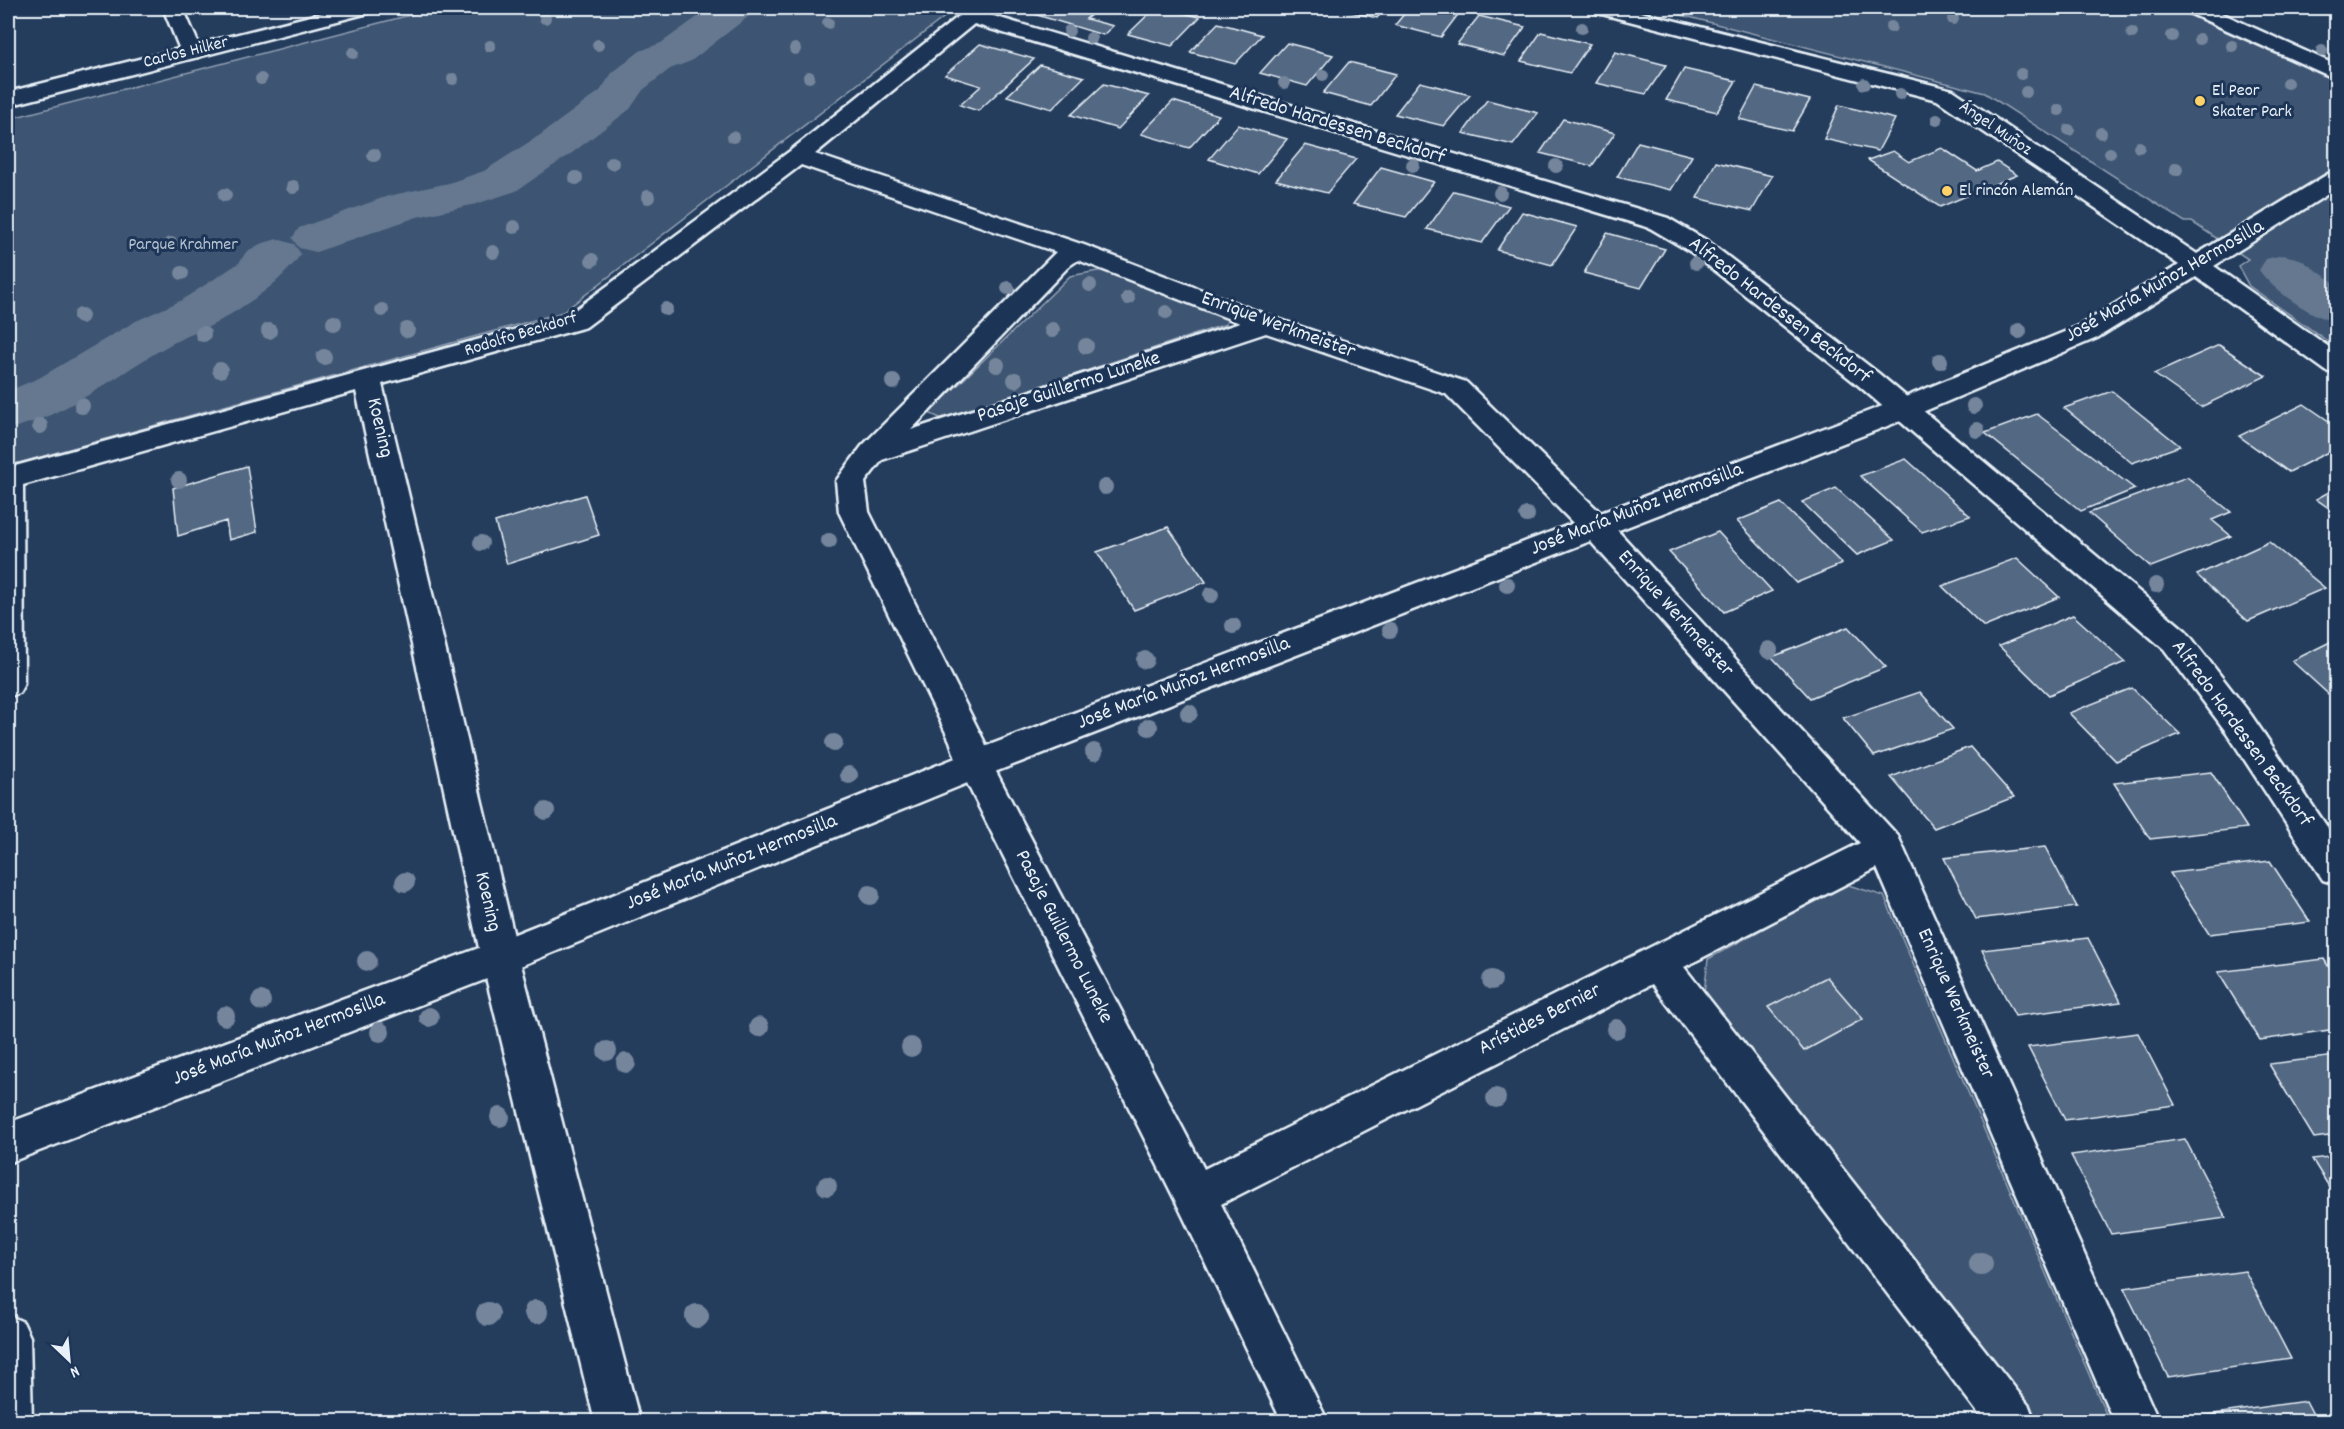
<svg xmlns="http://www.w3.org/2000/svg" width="2344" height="1429" viewBox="0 0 2344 1429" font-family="Dekko,sans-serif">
	<rect width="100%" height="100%" fill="#253d5d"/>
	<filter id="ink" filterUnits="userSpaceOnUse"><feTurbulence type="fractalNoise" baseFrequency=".0167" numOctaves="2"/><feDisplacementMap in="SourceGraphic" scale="12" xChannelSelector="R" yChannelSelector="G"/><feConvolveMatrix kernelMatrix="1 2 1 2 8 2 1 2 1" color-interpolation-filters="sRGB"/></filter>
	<g filter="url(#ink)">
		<path fill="#3e5472" stroke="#93a2b5" stroke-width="1.5" d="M437,8h519l-393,304 -555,154v-347z
			M1654,8h519l163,73v266l-87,-61 -11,-20 10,-7 -56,-37h-7l-200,-129z
			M1103,270l125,45 -2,9 -284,95 -13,-6 141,-137z
			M1845,884l39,12 225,525h-74l-331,-428 4,-34z"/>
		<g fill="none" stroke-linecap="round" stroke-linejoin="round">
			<path fill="#657890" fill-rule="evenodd" d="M710,8h45l-6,8 -58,45 -21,8 -27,21 -13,19 -58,44 -56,38 -40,13 -59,13 -101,35 -17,-4 -7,-10 7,-10 89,-32 61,-13 35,-12 56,-36 60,-44 12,-18 28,-22 21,-8z
				M277,239l17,5 7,10c-20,29 -54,51 -85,69 -14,8 -31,13 -45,21 -54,30 -103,72 -163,85v-38l31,-13 97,-57 44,-20 59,-38 7,-11 14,-8z
				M2283,255l17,4 36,25v38c-24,-5 -63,-31 -77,-52l7,-11z"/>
		</g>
		<path fill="#536782" stroke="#e8f1f8" stroke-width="1.5" d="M1033,8h66l-13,11 27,7 -10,9 -76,-23z
			M1155,8h6l39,9 -28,29 -44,-12z
			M1334,8h52l-9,10z
			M1409,8h54l-22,29 -46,-12z
			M1479,16l46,11 -21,29 -47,-12z
			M1218,23l44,12 -27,29 -45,-12z
			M1541,32l49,12 -20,29 -49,-12z
			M1287,43l46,12 -26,31 -47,-13z
			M980,44l54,15 -56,52 -18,-6 21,-19 -36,-11z
			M1615,52l51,13 -20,29 -50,-11z
			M1349,62l47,12 -25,32 -48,-13z
			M1040,65l44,12 -32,32 -45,-13z
			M1684,69l52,12 -19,31 -51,-12z
			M1420,82l50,13 -26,31 -49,-12z
			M1104,84l45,12 -31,33 -47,-14z
			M1756,87l54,13 -18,31 -53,-12z
			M1487,100l51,13 -25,32 -50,-12z
			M1173,101l46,14 -30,33 -48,-14z
			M1839,105l56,14 -17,32 -54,-12z
			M1563,119l52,14 -23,33 -52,-13z
			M1238,125l49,14 -29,35 -49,-15z
			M1638,142l54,14 -21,34 -54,-13z
			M1305,145l51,14 -29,34 -51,-13z
			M1942,148l35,23 20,-9 20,13 -77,32 -72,-47 25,-9 16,11z
			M1716,162l56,14 -20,35 -55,-13z
			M1381,167l53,15 -28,35 -53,-13z
			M1454,191l55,15 -27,37 -55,-14z
			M1522,212l55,15 -25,38 -55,-15z
			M1607,233l58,16 -24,39 -57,-15z
			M2219,345l47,31 -65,31 -47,-33z
			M2112,391l68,55 -48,17 -68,-55z
			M2304,404l32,22v22l-47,24 -50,-36z
			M2037,414l98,75 -54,22 -96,-78z
			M1906,459l64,57 -48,16 -62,-56z
			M247,466l10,66 -28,8 -3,-19 -48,15 -5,-48z
			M2187,477l44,35 -19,8 19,16 -80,31 -62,-54z
			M1836,488l58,52 -37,15 -55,-53z
			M2336,488v25l-20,-14z
			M585,495l14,40 -92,29 -12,-42z
			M1781,503l61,61 -46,19 -59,-62z
			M1168,527l38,55 -72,28 -37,-58z
			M1718,532l54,59 -48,21 -55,-60z
			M2269,542l56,46 -77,33 -51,-46z
			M2017,558l42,39 -75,30 -42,-41z
			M2073,615l52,47 -76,33 -50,-49z
			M1848,627l38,40 -76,31 -38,-41z
			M2336,639v62l-44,-40z
			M2132,688l48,46 -64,27 -47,-48z
			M1920,692l33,37 -79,27 -31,-38z
			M1970,747l44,50 -80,31 -43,-51z
			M2211,772l36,56 -97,11 -36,-56z
			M2045,847l32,60 -101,12 -32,-61z
			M2270,861l40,61 -101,12 -39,-61z
			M2088,938l33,64 -106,14 -33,-66z
			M2324,959l12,20v50l-76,11 -42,-68z
			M1827,977l36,42 -59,32 -36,-44z
			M2138,1033l37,72 -110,15 -37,-73z
			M2336,1056v79l-22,3 -45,-74z
			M2185,1139l41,79 -115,16 -40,-79z
			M2336,1156v42l-24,-39z
			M2245,1271l46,88 -123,18 -44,-89z
			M2306,1401l11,21h-137l-1,-3z"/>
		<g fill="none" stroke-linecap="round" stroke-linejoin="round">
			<g stroke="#e8f1f8" stroke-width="5">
				<path id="street" d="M163,8h20l19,44 -3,5 -8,1 -8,-1z
					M969,8h22l-4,6 681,204 41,24 169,131 308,258 65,84 85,125v44l-13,-4 -96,-147 -63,-84 -306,-264 -167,-133 -41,-24 -676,-204 -159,130 269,91 191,73 191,64 140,136 292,318 261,586h-45l-237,-554 -193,99 345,439 6,16h-50l-333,-438 -431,220 107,218h-46l-102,-212 -222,-445 -8,-24 -111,-229 -3,-31 26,-35 194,-194 -255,-87 -215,162 -204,57 137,573 121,465h-45l-114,-465 -125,-566 -333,94 1,199 -5,9 -11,4v-229l560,-153 222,-164zM1078,260l162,63 -329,107 158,-164zM1266,333l180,61 138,140 276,309 -656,326 -212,-405 -8,-23 -115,-229 -4,-30 17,-22z
					M8,1315l15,7 7,15 2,85h-24z"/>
			</g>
			<g stroke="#e8f1f8" stroke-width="5">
				<path id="secondary" d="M342,8h33l-3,4 -364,94v-14z
					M1591,8h33l329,82 244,164 131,-80 8,-2v17l-122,77 122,86v22l-10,-3 -130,-94 -99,61 -184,78 -926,359 -474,194 -505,194v-40l479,-178 476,-190 930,-353 186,-76 100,-61 -242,-165 -343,-88z
					M2184,8h26l126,57v14l-149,-67z"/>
			</g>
			<use href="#street" fill="#1d3557" fill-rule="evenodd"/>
			<use href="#secondary" fill="#1d3557" fill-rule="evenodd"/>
		</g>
		<g fill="#74869c">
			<circle cx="545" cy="18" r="6"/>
			<circle cx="1953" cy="19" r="6"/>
			<circle cx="828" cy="23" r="6"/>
			<circle cx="1891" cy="27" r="6"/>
			<circle cx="1582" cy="28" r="6"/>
			<circle cx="1069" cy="31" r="6"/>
			<circle cx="2132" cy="33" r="6"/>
			<circle cx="2172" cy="36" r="6"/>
			<circle cx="1091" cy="38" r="6"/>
			<circle cx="2199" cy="39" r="6"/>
			<circle cx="598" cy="45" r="6"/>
			<circle cx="490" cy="46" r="6"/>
			<circle cx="2232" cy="46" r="6"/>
			<circle cx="795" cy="49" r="6"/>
			<circle cx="2322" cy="51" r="6"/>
			<circle cx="353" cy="53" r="6"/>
			<circle cx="2021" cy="74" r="6"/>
			<circle cx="1323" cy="75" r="6"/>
			<circle cx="809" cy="77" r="6"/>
			<circle cx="261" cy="79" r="6"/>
			<circle cx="453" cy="79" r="6"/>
			<circle cx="1284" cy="83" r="6"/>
			<circle cx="2287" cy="83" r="6"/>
			<circle cx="1864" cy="84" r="6"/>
			<circle cx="2026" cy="92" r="6"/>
			<circle cx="1900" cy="94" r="6"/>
			<circle cx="2059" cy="110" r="6"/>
			<circle cx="1937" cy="120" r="6"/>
			<circle cx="2069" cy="130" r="6"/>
			<circle cx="2101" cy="133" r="6"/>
			<circle cx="733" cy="137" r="6"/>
			<circle cx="2139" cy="147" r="6"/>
			<circle cx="2110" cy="153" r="6"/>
			<circle cx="374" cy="155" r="7"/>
			<circle cx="612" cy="163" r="7"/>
			<circle cx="1413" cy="165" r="7"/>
			<circle cx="1556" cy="166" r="7"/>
			<circle cx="2176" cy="169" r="7"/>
			<circle cx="576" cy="178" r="7"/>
			<circle cx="293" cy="187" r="7"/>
			<circle cx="1500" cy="193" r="7"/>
			<circle cx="225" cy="195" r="7"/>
			<circle cx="648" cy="197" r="7"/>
			<circle cx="514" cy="227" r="7"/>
			<circle cx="171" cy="244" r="7"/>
			<circle cx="493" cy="252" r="7"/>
			<circle cx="592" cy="260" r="7"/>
			<circle cx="1696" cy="263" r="7"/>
			<circle cx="182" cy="273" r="7"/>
			<circle cx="1090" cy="285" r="7"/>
			<circle cx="1008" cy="288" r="7"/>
			<circle cx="1128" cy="298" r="7"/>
			<circle cx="666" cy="309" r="7"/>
			<circle cx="382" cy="310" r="7"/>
			<circle cx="1166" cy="312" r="7"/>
			<circle cx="81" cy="316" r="8"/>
			<circle cx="334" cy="323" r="8"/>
			<circle cx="407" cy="330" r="8"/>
			<circle cx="1052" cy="330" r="8"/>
			<circle cx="269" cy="331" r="8"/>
			<circle cx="2019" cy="331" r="8"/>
			<circle cx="203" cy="334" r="8"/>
			<circle cx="1086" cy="346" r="8"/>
			<circle cx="324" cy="357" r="8"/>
			<circle cx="1940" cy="361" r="8"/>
			<circle cx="997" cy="365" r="8"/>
			<circle cx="220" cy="370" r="8"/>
			<circle cx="1015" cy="380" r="8"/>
			<circle cx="893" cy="382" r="8"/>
			<circle cx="82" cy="406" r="8"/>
			<circle cx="1974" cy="406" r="8"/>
			<circle cx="40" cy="426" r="8"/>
			<circle cx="1977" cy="430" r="8"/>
			<circle cx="179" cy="480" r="8"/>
			<circle cx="1105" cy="487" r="8"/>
			<circle cx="1527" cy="515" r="8"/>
			<circle cx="829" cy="541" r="8"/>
			<circle cx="481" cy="543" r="8"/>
			<circle cx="1507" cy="585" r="8"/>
			<circle cx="2156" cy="585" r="8"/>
			<circle cx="1211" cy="595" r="8"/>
			<circle cx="1233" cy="626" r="8"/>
			<circle cx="1390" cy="630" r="8"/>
			<circle cx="1769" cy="650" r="9"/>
			<circle cx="1145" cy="660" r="9"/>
			<circle cx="1189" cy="713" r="9"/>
			<circle cx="1149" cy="727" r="9"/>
			<circle cx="834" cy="743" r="9"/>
			<circle cx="1094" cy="752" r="9"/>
			<circle cx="849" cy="775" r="9"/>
			<circle cx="546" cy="811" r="9"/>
			<circle cx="405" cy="882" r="10"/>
			<circle cx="870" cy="895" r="10"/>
			<circle cx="367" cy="961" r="10"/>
			<circle cx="1492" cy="980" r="10"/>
			<circle cx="261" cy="1001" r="10"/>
			<circle cx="225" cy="1016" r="10"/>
			<circle cx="429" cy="1017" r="10"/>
			<circle cx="759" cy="1027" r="10"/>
			<circle cx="1616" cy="1029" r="10"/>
			<circle cx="380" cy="1032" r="10"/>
			<circle cx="911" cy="1047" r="10"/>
			<circle cx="607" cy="1051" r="10"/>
			<circle cx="626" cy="1063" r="10"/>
			<circle cx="1496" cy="1098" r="10"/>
			<circle cx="500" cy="1117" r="10"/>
			<circle cx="827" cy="1186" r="10"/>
			<circle cx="1981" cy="1264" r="12"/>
			<circle cx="536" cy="1312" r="12"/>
			<circle cx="488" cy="1314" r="12"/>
			<circle cx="697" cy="1316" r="12"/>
		</g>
	</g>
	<g fill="#ffd166" stroke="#1d3557" stroke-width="2">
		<circle cx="2200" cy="101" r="6"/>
		<circle cx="1947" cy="191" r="6"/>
	</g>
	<g text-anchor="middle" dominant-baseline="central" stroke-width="6" stroke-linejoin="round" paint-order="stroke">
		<g font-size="18" fill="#e8f1f8" stroke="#1d3557">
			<text transform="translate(186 53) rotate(-14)">Carlos Hilker</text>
			<text transform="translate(1995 129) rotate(34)">Ángel Muñoz</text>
			<text transform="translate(521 335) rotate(-17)">Rodolfo Beckdorf</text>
		</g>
		<g font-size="18" fill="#e8f1f8" stroke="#1d3557" text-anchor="start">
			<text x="2212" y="91">El Peor<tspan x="2212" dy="21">Skater Park</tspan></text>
			<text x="1959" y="191">El rincón Alemán</text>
		</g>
		<g font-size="18" fill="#b5c2d0" stroke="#1d3557">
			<text x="183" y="245">Parque Krahmer</text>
		</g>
		<g font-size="21" fill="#e8f1f8" stroke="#1d3557">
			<text transform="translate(1337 126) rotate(17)">Alfredo Hardessen Beckdorf</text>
			<text transform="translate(2165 282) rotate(-30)">José María Muñoz Hermosilla</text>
			<text transform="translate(1779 311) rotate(38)">Alfredo Hardessen Beckdorf</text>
			<text transform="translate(1278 326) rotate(20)">Enrique Werkmeister</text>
			<text transform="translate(1069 388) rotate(-18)">Pasaje Guillermo Luneke</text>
			<text transform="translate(379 428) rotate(77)">Koening</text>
			<text transform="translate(1637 510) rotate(-21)">José María Muñoz Hermosilla</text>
			<text transform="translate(1675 614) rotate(48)">Enrique Werkmeister</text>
			<text transform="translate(1184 684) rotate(-21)">José María Muñoz Hermosilla</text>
			<text transform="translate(2241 734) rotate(54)">Alfredo Hardessen Beckdorf</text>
			<text transform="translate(732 863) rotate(-22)">José María Muñoz Hermosilla</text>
			<text transform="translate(487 902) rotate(77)">Koening</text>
			<text transform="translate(1063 937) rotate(63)">Pasaje Guillermo Luneke</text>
			<text transform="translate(1955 1004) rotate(66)">Enrique Werkmeister</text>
			<text transform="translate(1540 1020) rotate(-27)">Arístides Bernier</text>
			<text transform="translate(279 1040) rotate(-21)">José María Muñoz Hermosilla</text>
		</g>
	</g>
	<rect width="2344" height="1429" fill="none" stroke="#1d3557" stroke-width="30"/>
	<rect x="15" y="15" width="2314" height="1399" fill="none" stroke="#e8f1f8" stroke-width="2" filter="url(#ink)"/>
	<g transform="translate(69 1360) rotate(154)" stroke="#1d3557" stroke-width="4.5" paint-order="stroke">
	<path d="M0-4.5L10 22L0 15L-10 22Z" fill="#e8f1f8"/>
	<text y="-9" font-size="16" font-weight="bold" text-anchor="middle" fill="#e8f1f8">N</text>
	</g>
</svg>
